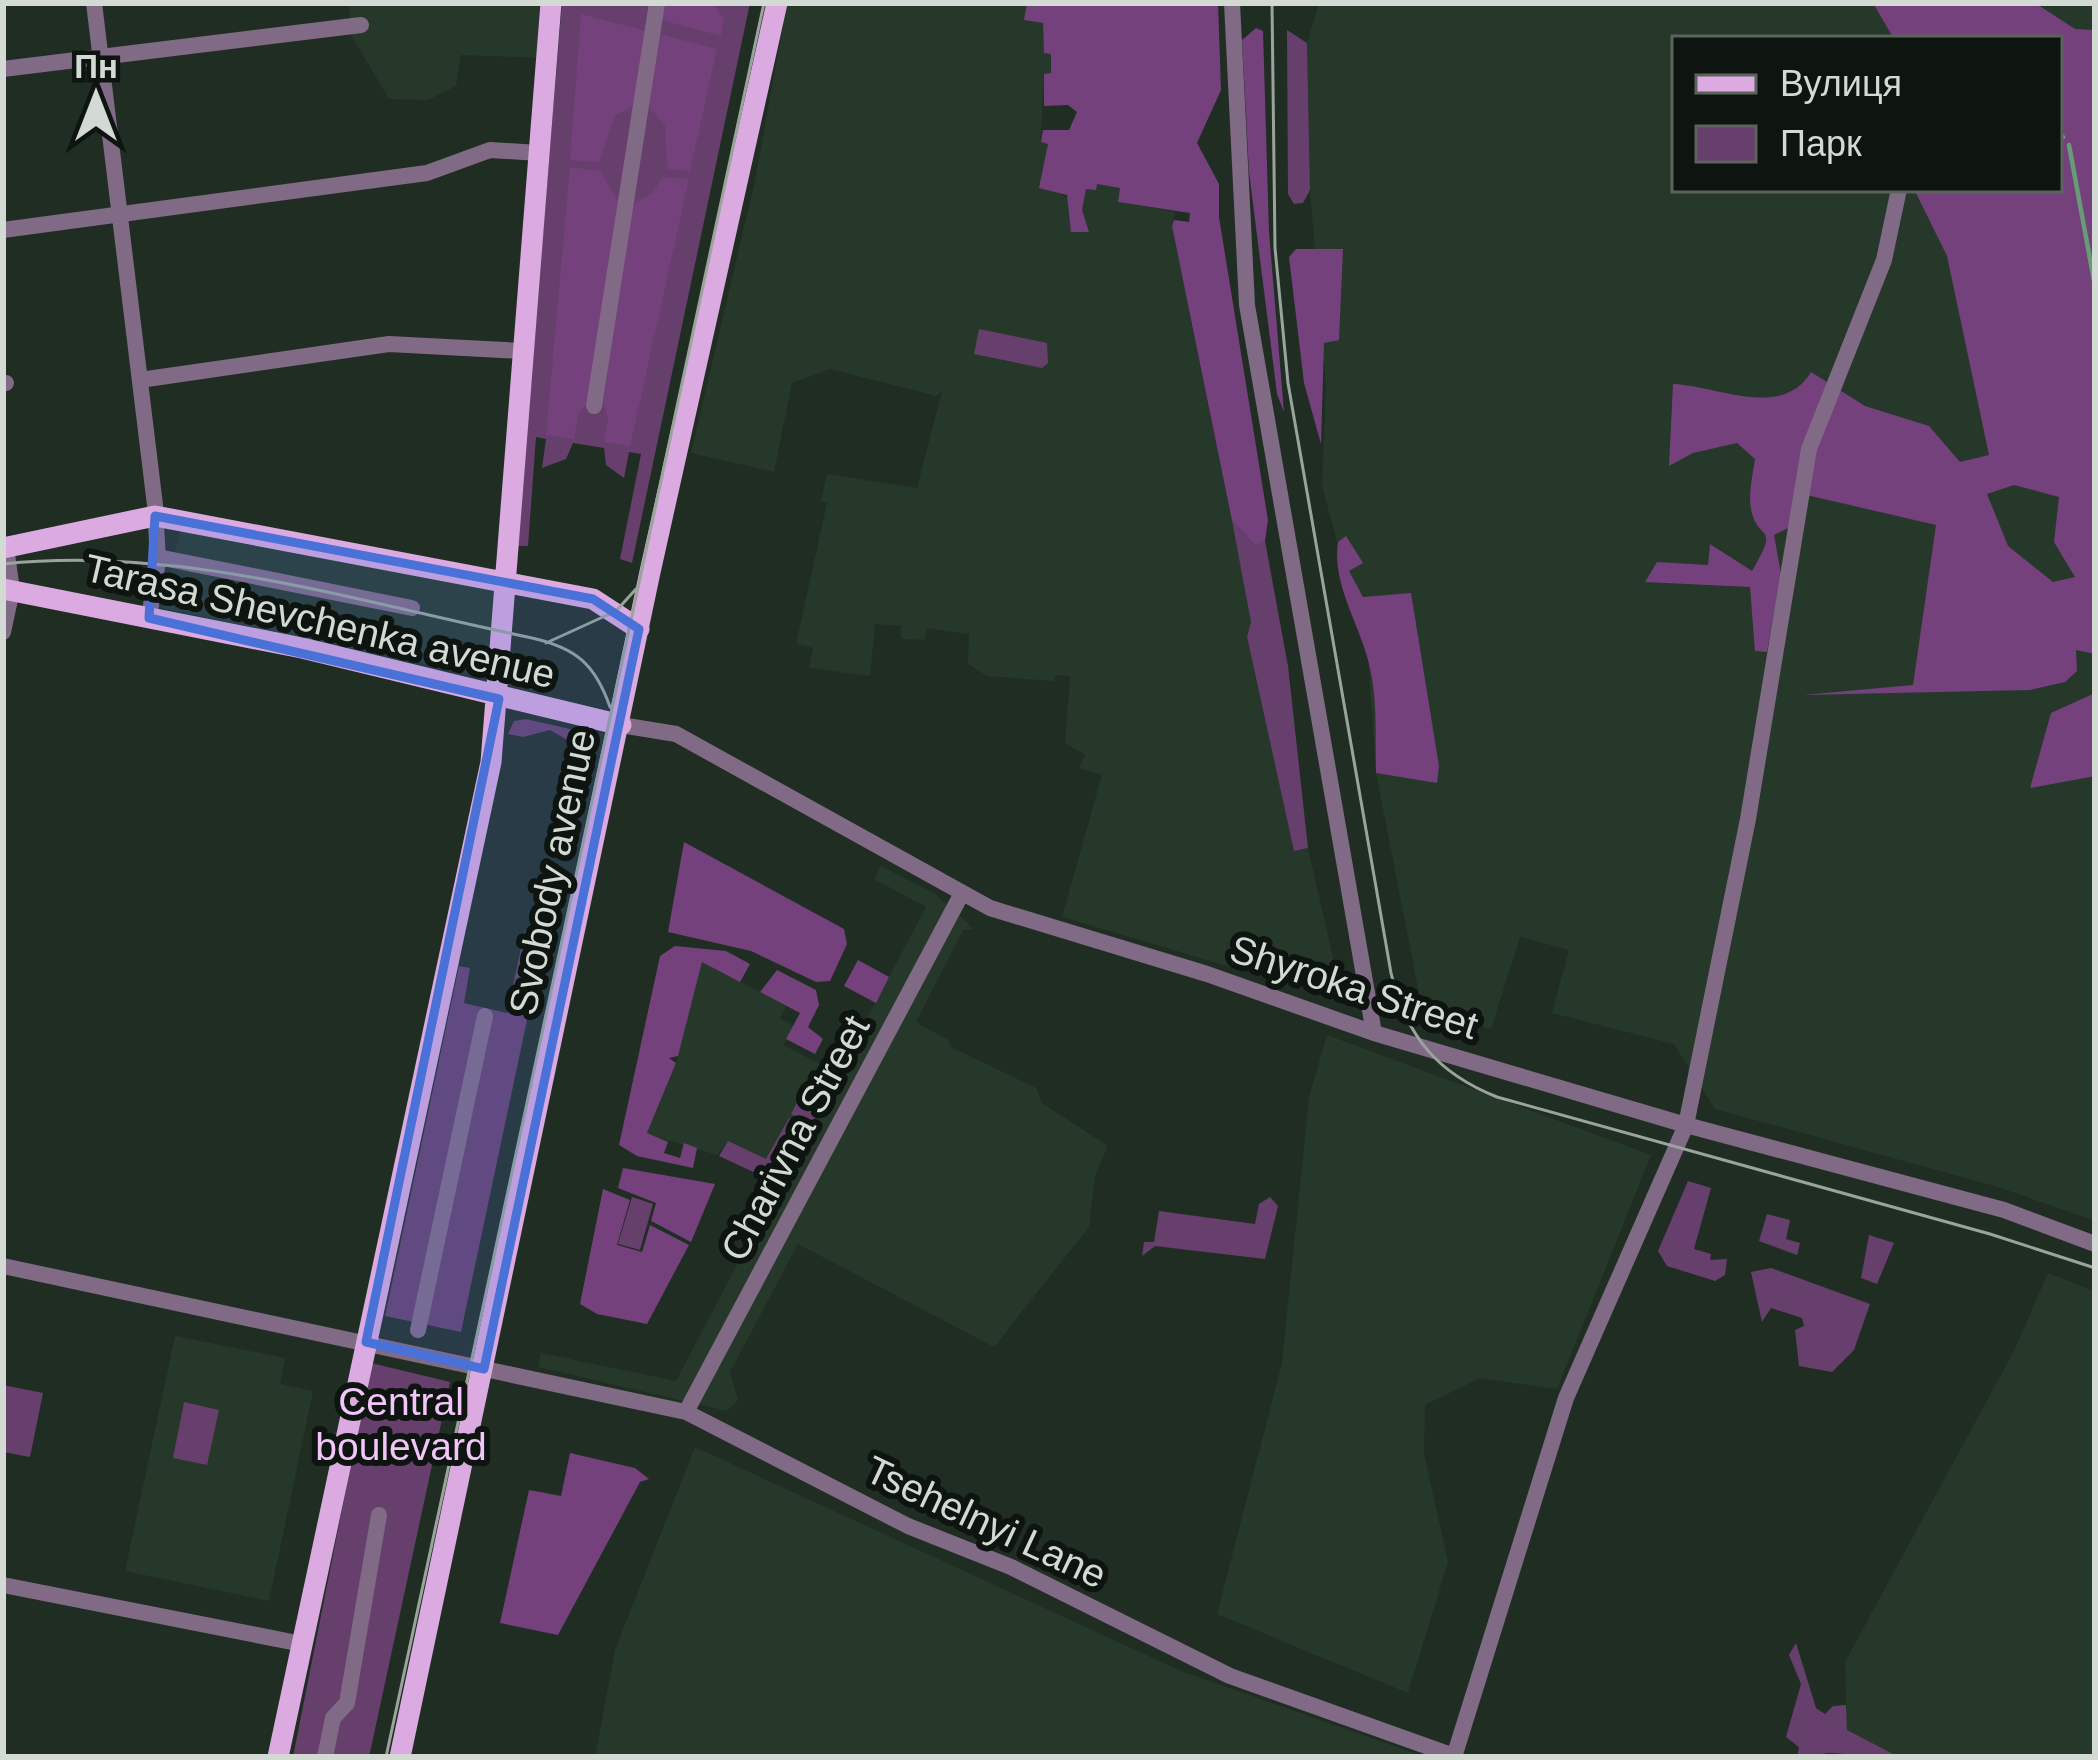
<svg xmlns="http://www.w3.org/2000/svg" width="2098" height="1760" viewBox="0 0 2098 1760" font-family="Arial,sans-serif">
	<rect width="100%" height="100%" fill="#202d23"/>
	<path fill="#26382a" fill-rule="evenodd" d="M349,3h198l-4,55 -82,-3 -5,31 -28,14 -39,-1 -38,-64z
		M787,3h240l-3,17 19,3 1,30h7v21l-7,1 -3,66 7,2 12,49 10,9 1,30 15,-42 9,1 2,-6 24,4 -2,14 56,10 -3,14 80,396 -5,16 47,212 14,-2 27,118 -36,7 -65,-5 -172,-51 40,-142 -23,-7 6,-13 -20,-12 5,-67 -14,-1 -2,6 -67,-5 -19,-12 1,-30 -42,-6 -2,12 -24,-1v-13l-26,-2 -5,52 -61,-8 4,-20 -17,-4 31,-141 -6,-2 6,-27 90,14 25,-97 -6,5 -106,-27 -38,14 -18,89 -83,-19 64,-272z
		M1319,3h776v1218l-97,-34 -283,-78 -41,-65 -122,-31 17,-63 -49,-13 -29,92 -52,-14 -20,-22 -43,-220 -8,-117 -46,-170 4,-99 -16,-197 -3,-147zM1675,39h384v150h-384z
		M181,526l316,64 -3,89 -331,-71z
		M881,866l53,27 40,36 -11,1 -47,92 32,18 3,7 85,41 6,15 66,43 -13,30 -6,51 -95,120 -196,-103 -68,128 8,28 -11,11 -189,-44 3,-14 135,28 132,-251 -42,30 -38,-18 -11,13 -70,-21 29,-71 26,-102 84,45 -6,12 14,8 -11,19 55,28 88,-166 -52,-28z
		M1327,1035l324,120 -94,234 -77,-11 -55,27 -1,48 24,109 -40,131 -191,-79 65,-251 27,-266z
		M2048,1273l47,18v466h-196l-52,-27 -2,-68 170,-313z
		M175,1336l110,22 -5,26 33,7 -44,210 -144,-30z
		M695,1447l486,224 244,86h-830l20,-107z"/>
	<path fill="#673f6d" d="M562,3h188l-118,560 -12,-4 21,-105 -12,-2 -5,26 -18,-13 -2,-17 -31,-5 -7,16 -24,9 4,-29 -10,-2 -8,109h-11z
		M1287,30l20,13 3,147 -7,13 -9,1 -6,-10z
		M979,329l68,14 1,20 -6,5 -68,-14z
		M1232,521l22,23 11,-3 23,125 20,182 -14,3 -47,-214 4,-15z
		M526,719l66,15 -4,18 -38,-22 -27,7 -15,-3 6,-13z
		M550,887l5,1 -94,444 -76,-16 74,-350 11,2 -6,35 43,10 18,-83 15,2z
		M814,1070l21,10 -24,45 -20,-11z
		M789,1118l20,11 -30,55 -60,-28 9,-15 38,18z
		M1688,1181l23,7 -17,61 17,5 -1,6 17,-1 -2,16 -10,6 -48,-15 -9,-15z
		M632,1197l21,7 -13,46 -22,-6z
		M1270,1197l8,9 -13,53 -110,-13 -13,10 2,-14h10l5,-31 96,13 4,-20z
		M1767,1214l23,6 -4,19 14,4 -3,12 -38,-14z
		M1869,1235l25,8 -17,41 -16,-6z
		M1771,1268l99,36 -16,46 -22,22 -33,-6 -4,-36 9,-4 -2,-8 -31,-10 -9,14 -11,-50z
		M371,1363l79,19 -81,375h-76z
		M3,1385l40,8 -13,64 -27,-5z
		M184,1402l35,8 -12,55 -34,-7z
		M1796,1643l20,65 9,6 8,-8 13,-1 1,25 52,27 -70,-4 -32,4 2,-10 -13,-10 15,-53 -12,-29z"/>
	<path fill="#74417c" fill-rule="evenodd" d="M665,3h46l13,15 -3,18 -59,-16z
		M1027,3h191l3,87 -24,53 22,41v33l49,303 -3,21 -10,4 -23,-24 -60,-295 2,-6 15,2 1,-9 -72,-11 2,-14 -23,-4 -1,6 -10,-1 -4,21 7,22h-18l-4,-37 -28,-7 9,-44 -7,-2 2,-12h26l8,-18 -9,-7 -24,1v-32l7,-1v-19l-7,-1 -1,-30 -19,-3z
		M1873,3h162l40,26 20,1v624l-19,-4 1,21 -12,11 -35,8 -227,5 110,-10 23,-160 -138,-32 -6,33 -18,9 7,39 -14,78 -12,-1 -5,-64 -105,-5 12,-20 51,3 2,-21 42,27c29,-50 6,-27 -1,-62 -3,-15 2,-35 4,-50l-18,-16 -44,10 -24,13 4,-82c46,2 109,36 138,-12l54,34 64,20 31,36 29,-7 -42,-199 -33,-67h145v-150h-165zM2014,485l45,12 -5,45 21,35 -22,5 -45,-36 -21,-52z
		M581,14l65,17 -13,75 -18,9 -16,47 -29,-2z
		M1256,28l7,3 6,201 15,180 -7,-18 -28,-222 -7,-132z
		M659,34l58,15 -27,122 -23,-2 -2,-44 -16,-18z
		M570,167l30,4 19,32 -30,199 -11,12 -4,25 -28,-4z
		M663,177l26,2 -59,267 -26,-4 4,-24 -5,-14 28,-198 21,-13z
		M1296,249h47l-4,91 -15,3 -3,101 -17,-61 -15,-126z
		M1346,536l17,27 -14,8 14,26 48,-4 28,173 -2,17 -61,-10c-1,-37 2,-77 -8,-113 -10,-39 -36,-76 -30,-118z
		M2095,693v83l-65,12 21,-75z
		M684,842l160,87 3,15 -17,37 -14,1 -65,-31 -83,-19z
		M675,946l51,5 24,13 -10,18 -38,-20 -24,94 -9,2 7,5 -29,70 21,9 -4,11 16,5 4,-15 13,5 -4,20 -56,-12 -18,-11 41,-189z
		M858,960l31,17 -13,26 -32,-17z
		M777,970l39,20 3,15 -11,22 15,12 -8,15 -29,-15 14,-26 -40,-21z
		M623,1168l92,16 -24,58 -40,-21 5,-18 -38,-15z
		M603,1189l27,11 -13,45 25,7 8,-27 39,20 -42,79 -50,-10 -17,-10z
		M570,1453l65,15 14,11 -9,3 -82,153 -58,-12 29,-133 32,6z"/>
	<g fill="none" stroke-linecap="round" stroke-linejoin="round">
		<path stroke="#669c76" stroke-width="4.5" d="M2059,133l4,4
			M2069,145l26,141"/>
		<path stroke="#816a85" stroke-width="16" d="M94,3l61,502 3,56 -9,57
			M1232,3l15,302 127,728
			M3,69l358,-44
			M3,230l424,-57 63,-23 49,3
			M140,380l249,-36 133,7
			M3,383h3
			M594,406l63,-403
			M158,557l254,51
			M3,632l9,-42 -6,-43
			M621,725l55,9 314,174 217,66 167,59 312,92 318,85 91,34
			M3,1266l683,146 222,114 103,41 219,109 224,80
			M418,1330l67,-314
			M686,1412l275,-517
			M3,1585l299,59
			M325,1757l8,-39 14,-15 32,-188
			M1454,1757l112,-359 120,-273 62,-306 61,-370 75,-189 15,-71"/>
		<path stroke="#daaae1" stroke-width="21" d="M3,548l152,-32 438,83 46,30
			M3,589l299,59 319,77
			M278,1757l213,-995 60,-759
			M400,1757l250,-1185 127,-569"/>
		<path stroke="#9aa49c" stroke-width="3" d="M1272,3l3,245 13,135 103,590c15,63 46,100 106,124l493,137 105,34
			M3,564c179,-19 355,38 529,74 44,10 63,26 78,69
			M546,643l70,-32 20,-22
			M386,1757l378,-1754"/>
	</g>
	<path fill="#4a71d7" fill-opacity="0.2" stroke="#4a71d7" stroke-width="9" stroke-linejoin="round" d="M155,516l438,83 46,30 -155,740 -118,-27 133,-643 -350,-81z"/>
	<g text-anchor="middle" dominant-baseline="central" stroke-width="12" stroke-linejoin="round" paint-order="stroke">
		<g font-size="39" fill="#d2dad3" stroke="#0e140f">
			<text transform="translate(320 621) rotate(13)">Tarasa Shevchenka avenue</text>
			<text transform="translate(552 872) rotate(-78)">Svobody avenue</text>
			<text transform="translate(1354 987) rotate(18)">Shyroka Street</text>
			<text transform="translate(795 1138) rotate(-62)">Charivna Street</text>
			<text transform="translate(986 1522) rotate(25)">Tsehelnyi Lane</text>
		</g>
		<g font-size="39" fill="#f3c6f9" stroke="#0e140f">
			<text x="401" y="1401">Central<tspan x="401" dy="45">boulevard</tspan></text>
		</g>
	</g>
	<rect width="2098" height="1760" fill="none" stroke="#d2dad3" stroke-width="12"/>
	<rect x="1672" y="36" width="390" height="156" fill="#0e140f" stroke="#5c635d" stroke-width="3"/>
	<rect x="1696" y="75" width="60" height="18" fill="#daaae1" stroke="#5c635d" stroke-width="3"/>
	<text x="1780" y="96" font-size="36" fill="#d2dad3">Вулиця</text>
	<rect x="1696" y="126" width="60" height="36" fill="#673f6d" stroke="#5c635d" stroke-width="3"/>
	<text x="1780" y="156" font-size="36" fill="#d2dad3">Парк</text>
	<g transform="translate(96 96)" stroke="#0e140f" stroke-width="9" paint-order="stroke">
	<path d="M0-9L21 45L0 30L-21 45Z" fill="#d2dad3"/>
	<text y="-18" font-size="33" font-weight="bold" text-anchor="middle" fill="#d2dad3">Пн</text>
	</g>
</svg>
